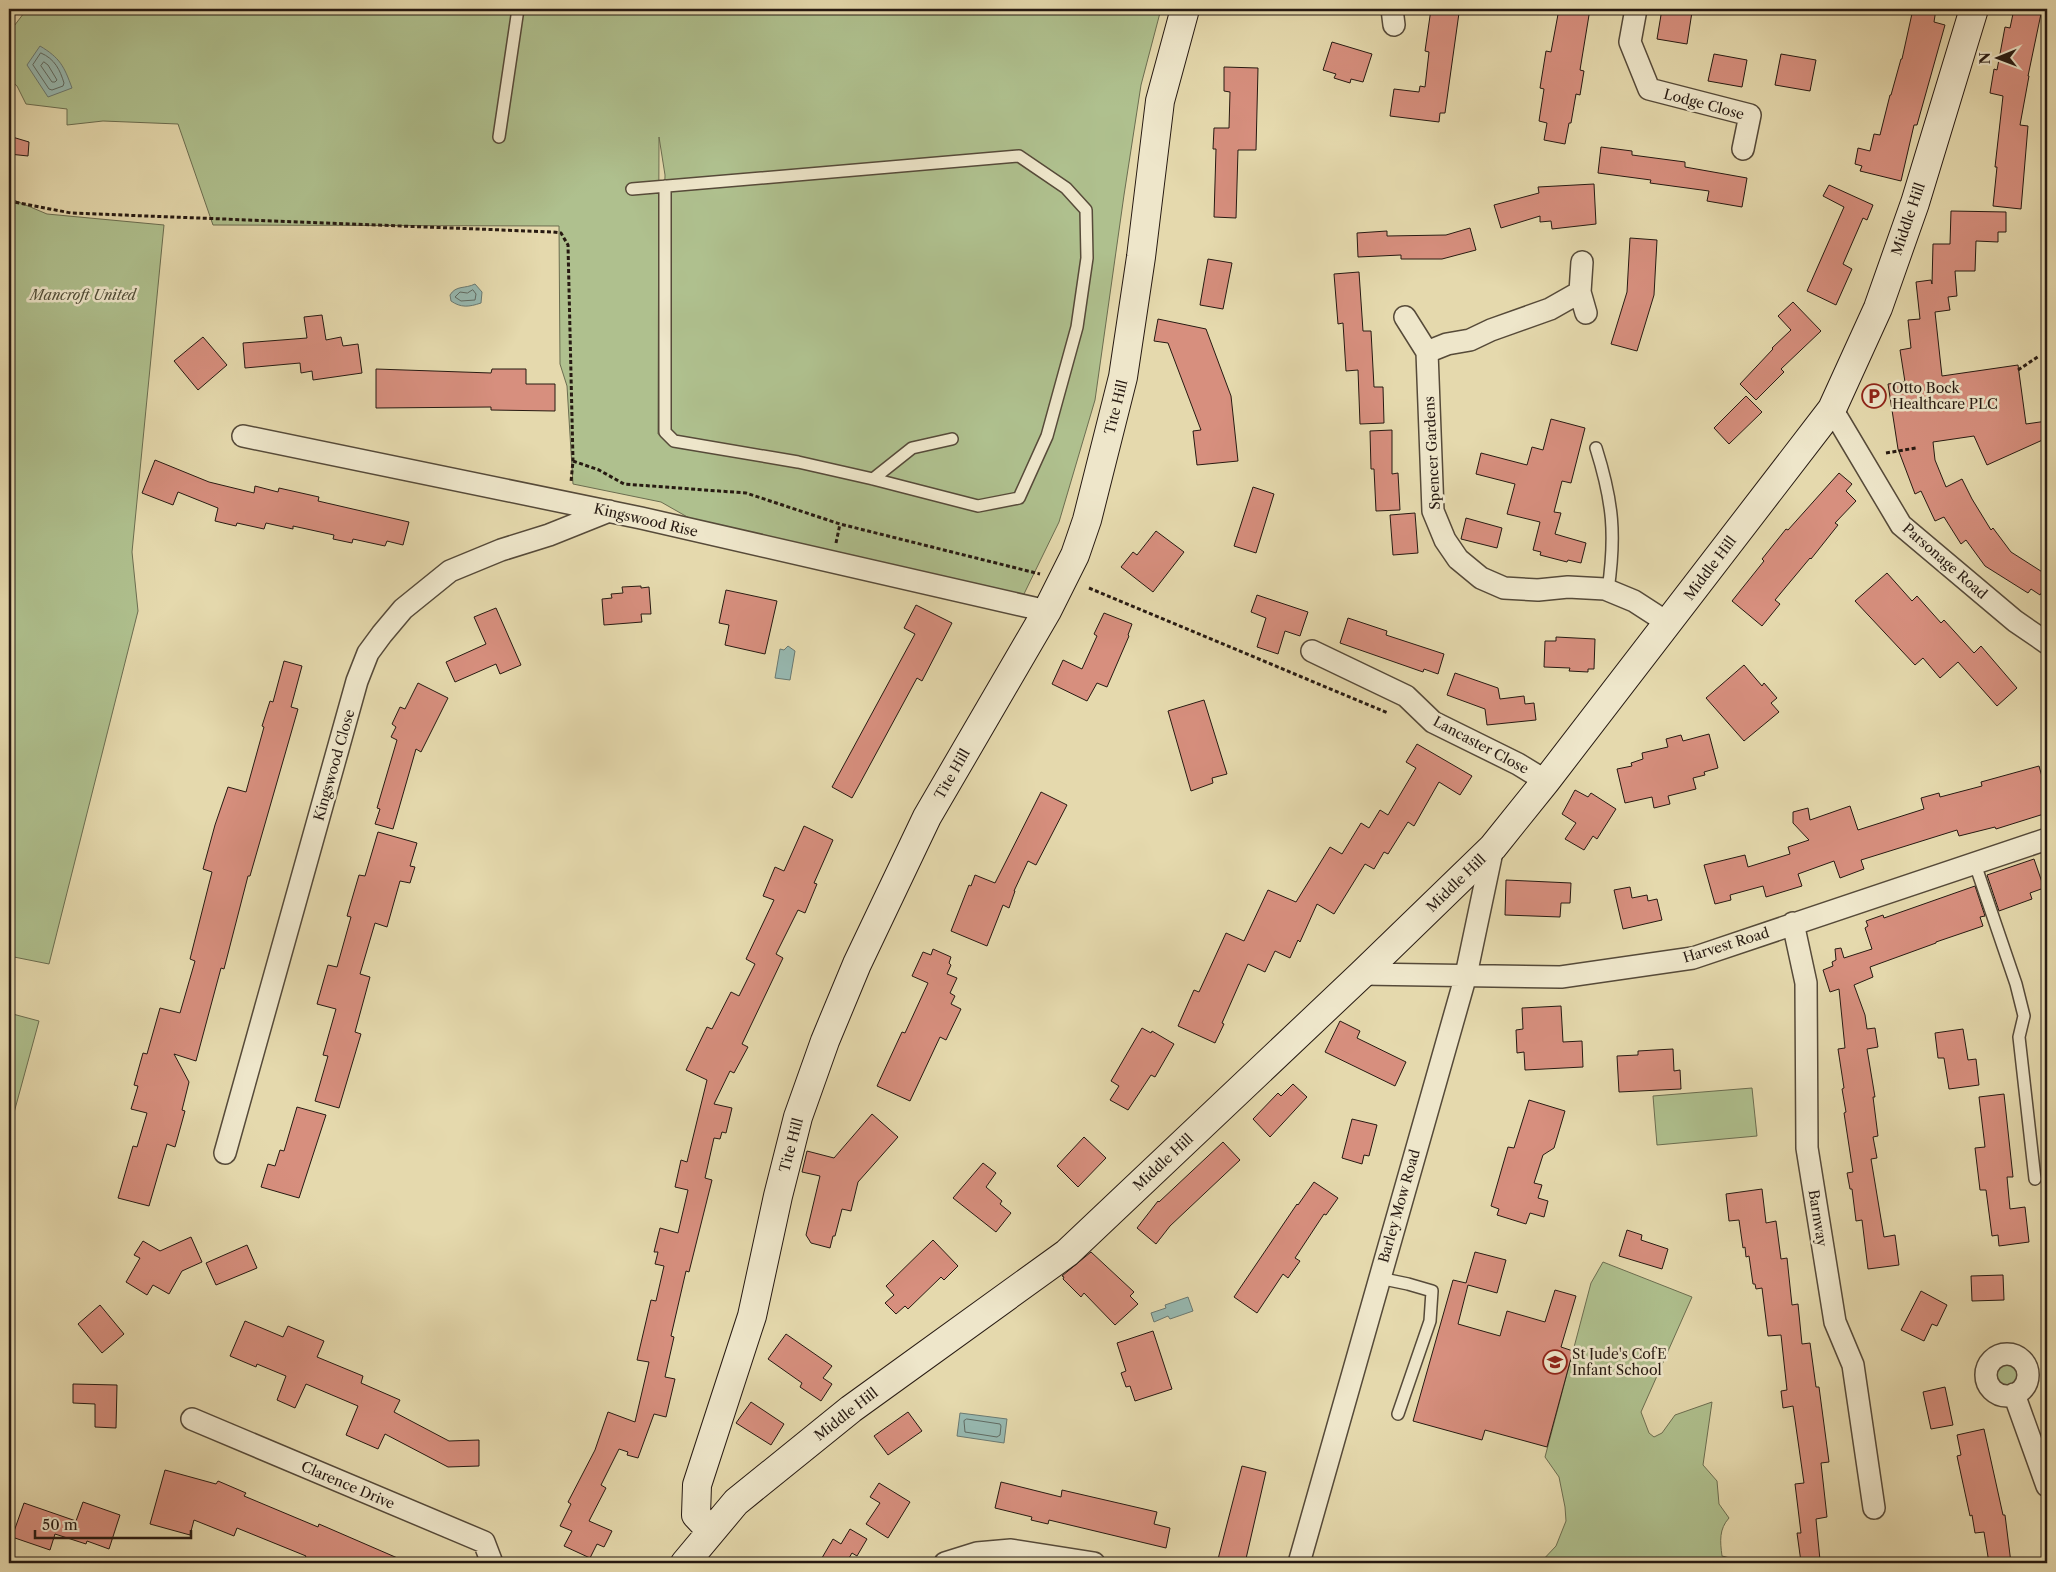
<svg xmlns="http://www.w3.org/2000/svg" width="2056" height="1572" viewBox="0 0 2056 1572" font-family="'Libre Caslon Text',serif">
	<rect width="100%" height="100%" fill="#e5d9ad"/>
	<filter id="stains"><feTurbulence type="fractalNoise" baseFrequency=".004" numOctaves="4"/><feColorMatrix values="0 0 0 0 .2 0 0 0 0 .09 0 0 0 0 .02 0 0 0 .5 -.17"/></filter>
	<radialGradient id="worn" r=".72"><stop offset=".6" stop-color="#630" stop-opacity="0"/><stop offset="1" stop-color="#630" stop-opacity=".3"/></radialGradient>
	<path fill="#afc08e" stroke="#6b6d50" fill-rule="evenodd" d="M27,9h1134l-20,76 -17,110 -29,205 -36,122 -36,74 -274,-44 -88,-50 -88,-18 -6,-98 -7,-22 -1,-138 -346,-1 -35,-101 -75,-3 -36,4v-16l-41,-5 -9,-18 -8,-7v-12l4,-10 -2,-27zM659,137l6,38 -6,259h-1z
		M9,198l38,16 117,11 -32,327 6,59 -89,353 -40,-8z
		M9,1013l30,8 -30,110z
		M1752,1088l5,48 -100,9 -4,-49z
		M1603,1262l89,35 -51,115 8,21 5,4 8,-4 13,-18 37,-13 -9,63 14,16 2,23 10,14c-10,11 -9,23 -7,38l8,2 1,5h-191l16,-17 10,-25 -1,-14 -6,-30 -14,-20 46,-174z
		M1994 1375a13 13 0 1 1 26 0a13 13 0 1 1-26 0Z"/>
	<path fill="#97b9b1" stroke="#6a7971" d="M40,46c20,12 24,20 32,42l-24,9 -21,-32z
		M475,284l7,8 -1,11c-12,4 -20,5 -30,-2l-1,-6c6,-10 15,-6 25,-11z
		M788,646l7,5 -5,29 -15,-2 5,-29 4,1z
		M1188,1297l5,14 -23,8 -2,-3 -14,6 -3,-9 15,-5 -1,-3z
		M960,1413l47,6 -3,24 -47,-7z"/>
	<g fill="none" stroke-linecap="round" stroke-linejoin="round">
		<path stroke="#5f6a62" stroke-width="1" d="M41,53c14,6 19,17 23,30l-1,3 -11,4 -3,-1 -16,-24z
			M44,62l4,3 9,15 -2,2h-3l-11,-16z
			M473,290l3,4 -1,6 -14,1 -6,-4 5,-5 7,1z
			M967,1419l33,5 1,2 -1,9 -3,2 -32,-5 -1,-11z"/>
	</g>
	<path fill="#d78f7e" stroke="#271a12" d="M1431,9l28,4 -14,100h-5l-1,9 -49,-6 4,-27 25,3 1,-6 5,1 4,-35 -4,-1z
		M1559,9h31l-10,61 4,1 -4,24 -4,-1 -5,29h-2l-4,21 -21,-4 3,-17 -8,-2 5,-32 -4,-1 6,-37 5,1z
		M1662,9l30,3 -5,32 -30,-5z
		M1913,9h23l-2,13 11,3 -28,100h-3l-13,56 -41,-10 2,-5 -7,-2 3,-16 12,3 4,-17 6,1 10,-40h1l10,-36h1z
		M2014,9h28l-14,67h1l-9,49 8,1 -7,83 -28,-3 4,-39h-2l8,-71 -13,-3 4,-24 3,1 8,-43 5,1z
		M1332,42l40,12 -9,28 -12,-3 -1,4 -16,-5 2,-4 -13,-4z
		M1714,54l33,6 -5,27 -34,-6z
		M1781,54l35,6 -6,31 -35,-6z
		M1224,67l34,1 -2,82h-18l-2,68 -22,-1 2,-68h-3l1,-21h15l1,-36 -6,-1z
		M9,136l20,6 -1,14 -19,-2z
		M1601,147l31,4v4l53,7v5l62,11 -5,29 -35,-6 2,-10 -59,-8 1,-3 -53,-7z
		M1594,184l2,40 -44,5 -1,-8 -11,1v-6l-39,12 -7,-23 45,-12 -1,-6z
		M1829,185l44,20 -6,15 -4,-2 -20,46 9,5 -16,36 -29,-14 37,-84 -21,-11z
		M1951,211l55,1v20h-8v10l-22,-1 -1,30h-20l2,25 -9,1 2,13 -15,2 7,64 76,-11 8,59 21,-3v17l-60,27 -13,-29 -41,6 2,18 11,27 16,-8 10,20 19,31 2,-2 18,24 36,23v9l-7,11 -9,-6 -3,4 -43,-27 -19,-26 -5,4 -17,-27 -9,4 -14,-30 -6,3 -17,-45 -10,-65 17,-2 -5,-32 11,-2 -3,-28 12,-1 -4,-37 15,-2 1,4 1,-40h17z
		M1470,228l6,22 -34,9h-41v-4l-43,2 -1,-24 30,-2v5l59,-1z
		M1630,238l27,2 -3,55 -17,56 -26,-7 16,-52z
		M1208,259l24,4 -9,46 -23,-4z
		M1359,272l4,59h8l3,56h9l1,36 -24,1 -2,-54 -12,1 -3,-48 -5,1 -4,-50z
		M1793,302l28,29 -40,38 3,3 -28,28 -16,-16 33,-35 -1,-1 19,-18 -13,-14z
		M322,315l4,25 15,-3 2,9 15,-2 4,29 -49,7 -1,-9 -11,2 -1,-10 -55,5 -2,-25 64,-5 -3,-21z
		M1158,319l48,10 25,67 7,65 -41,4 -4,-34 8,-1 -33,-87 -14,-2z
		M203,337l24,28 -29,25 -24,-29z
		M376,369l115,4 1,-4h34v15h29v27l-64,-1v-3l-115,1z
		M1746,396l16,16 -33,32 -15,-16z
		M1551,419l34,9 -14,55 -9,-2 -8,31 7,1 -6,21 31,9 -5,20 -13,-3 -1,2 -27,-7 1,-3 -8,-2 7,-28 -33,-8 8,-30 -39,-10 5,-21 46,12 5,-18 11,3z
		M1392,430v44l6,-1 2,37 -24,1 -2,-42h-3l-1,-38z
		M155,460l54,22 45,11 1,-7 23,6 1,-4 40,9 -1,4 91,21 -6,23 -16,-4 -2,5 -32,-7 -1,4 -19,-4 1,-4 -41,-9v3l-27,-6 -2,6 -27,-6 -1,3 -21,-5 3,-13 -40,-16 -5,13 -31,-12z
		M1839,473l13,11 -6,7 10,10 -21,22 3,2 -27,34 -1,-1 -35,42 5,4 -18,22 -30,-25 32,-40 -2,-2 24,-30 2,1z
		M1253,487l21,7 -18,59 -22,-7z
		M1415,513l3,40 -25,2 -3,-40z
		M1466,518l36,10 -5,20 -36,-9z
		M1156,531l28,21 -31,40 -32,-25 12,-15 4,3z
		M1887,573l25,28 5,-5 24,27 3,-3 30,33 7,-7 36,42 -20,18 -39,-44 -18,16 -17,-20 -8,7 -60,-64z
		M641,586v2l8,-1 2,27h-10l1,8 -38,3 -2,-26 10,-1 -1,-4 12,-1 -1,-6z
		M726,590l51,11 -12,53 -40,-9 4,-20 -10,-2z
		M1257,595l51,17 -8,24 -15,-5 -7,23 -21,-7 9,-29 -15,-6z
		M916,605l36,18 -30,58 -5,-3 -65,120 -20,-11 83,-153 -11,-6z
		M496,608l25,57 -21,9 -4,-10 -41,18 -9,-20 40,-18 -12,-27z
		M1104,613l28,11 -4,11 1,1 -22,51 -10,-4 -10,18 -35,-17 11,-24 19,9 15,-33 -3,-2z
		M1348,618l39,13 -1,4 58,19 -6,20 -14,-5 -1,3 -83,-29z
		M1556,637l39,2 -1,30h-6v3l-19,-1 1,-3 -26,-1 1,-26h11z
		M284,661l18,5 -11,41 7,2 -48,167h-2l-24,93 -3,-1 -25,93 -22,-7 15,28 -7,28 3,1 -10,36 -8,-3 -18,62 -31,-8 15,-52 4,1 10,-34 -16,-4 7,-23 -4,-1 9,-32 4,1 13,-46 20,5 15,-52 -5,-2 22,-87 -9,-3 12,-44 13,-38 18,5 18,-65 -2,-1 8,-25 3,1z
		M1744,665l18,21 2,-3 13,15 -6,5 8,9 -35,29 -38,-43z
		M1455,673l43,15 2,11 24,-3 1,8 9,-1 2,17 -49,5 -2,-16 -38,-14z
		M418,683l30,15 -27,54 -5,-3 -23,80 -18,-5 5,-15 -3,-1 20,-68 -6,-3 5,-10 -4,-3 8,-17 5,2z
		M1204,700l23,74 -15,4 1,5 -22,8 -23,-80z
		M1709,734l9,34 -14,4 1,3 -12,3 3,11 -28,7 2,8 -16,4 -2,-11 -27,6 -8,-34 15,-3 -1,-3 12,-4 -1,-6 26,-6 -2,-8 15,-4 2,6z
		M1417,744l55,32 -12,19 -21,-13 -25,44 -6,-4 -20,32 -4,-2 -10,17 -9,-5 -31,50 -17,-10 -17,38 -2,-2 -8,18 -15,-7 -10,21 -17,-8 -26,59 2,1 -9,19 -37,-17 16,-36 5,2 27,-59 18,8 24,-51 28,12 34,-55 12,7 19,-31 8,5 11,-18 8,5 28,-47 -10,-6z
		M2039,766l8,28v19l-51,16 -1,-2 -36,9 -2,-6 -96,30 3,9 -24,9 -6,-17 -36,13 4,12 -36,11 -3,-11 -33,9 1,5 -16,4 -11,-39 41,-10 3,12 42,-13 -2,-7 21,-7 -16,-17v-11l15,-4 2,12 40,-14 8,24 66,-21 -3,-11 18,-5 1,4 42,-11 -1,-4z
		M1575,790l13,7 3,-4 25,16 -19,30 -4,-3 -9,14 -19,-11 11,-16 -14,-9z
		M1041,792l26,13 -31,60 -8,-4 -14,30h1l-6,17 -6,-3 -16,41 -36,-15 18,-46 2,1 4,-11 20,8z
		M804,826l29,14 -19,43 3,1 -12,29 -7,-3 -22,44 7,4 -41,86 6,3 -14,26 -4,-2 -16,33 18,4 -6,25 -4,-1 -2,7 -6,-1 -9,40 7,2 -23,92 -3,-1 -15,65 3,1 -9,40 10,2 -9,38 -12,-3 -16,44 -11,-3 1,-3 -9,-3 -18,36 5,3 -17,33 23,10 -8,16 -7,-3 -7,14 -26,-12 8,-15 -12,-5 11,-22 -3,-2 27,-52 13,-38 27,10 14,-60 -12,-2 14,-60 5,1 8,-35 -9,-2 3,-12h-4l6,-24 18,5 10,-43 -13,-3 6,-27 6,2 20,-82 -21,-10 21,-43 5,2 19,-37 8,4 16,-32 -9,-5 28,-59 -11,-4 12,-29 9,4z
		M378,832l39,11 -7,23 5,1 -5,16 -10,-2 -13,46 -12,-4 -15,51 10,3 -15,55 6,2 -22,74 -24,-7 13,-45 -5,-1 13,-46 -19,-5 11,-39 9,2 14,-50 -4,-1 12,-41 6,1z
		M2034,859l10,29 -14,5 2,6 -33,12 -12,-36z
		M1506,880l65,3 -1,20h-9l-1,14 -55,-2z
		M1975,886l10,30 -5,1 3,9 -47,16v1l-66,24 3,10 -19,8 11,30 2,14 8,-1 3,19 -11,2 8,48h-2l5,39 -5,1 4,21 -6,1 13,78 11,-2 4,30 -31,4 -6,-49 -6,1 -4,-32h-2l-3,-16 6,-1 -9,-59 2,-1 -4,-23 2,-1 -6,-39 7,-1 -6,-59 -9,3 -7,-22 10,-4 -1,-4 4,-2 -1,-11 6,-1 3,10 28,-9 -7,-21 3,-2 -2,-5 17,-6 1,3z
		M1630,887l2,11 15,-3 1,6 9,-2 5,21 -39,9 -9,-39z
		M933,949l18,8 -2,6 2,2 -4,9 10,4 -7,15 5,3 -4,8 10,5 -15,31 -6,-3 -30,64 -33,-15 25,-54 3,1 23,-50 -16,-7 11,-24 8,3z
		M1561,1006l2,36 19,-1 1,26 -58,3 -1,-18 -7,1 -1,-23 7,-1 -1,-21z
		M1340,1021l20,10 -3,7 49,24 -11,24 -70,-34z
		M1142,1028l9,5 1,-2 22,13 -19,33 -4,-2 -23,35 -18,-10 9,-14 -8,-5z
		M1963,1029l5,31 8,-1 3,26 -30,4 -5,-31h-6l-3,-25z
		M1673,1049l1,22 6,-1 1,19 -62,3 -2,-36 21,-1v-4z
		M1293,1084l14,13 -37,40 -17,-18 25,-26 3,3z
		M2004,1094l9,83h-6l3,32 15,-2 4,35 -30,4 -1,-11 -6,1 -6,-46h-6l-5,-42 10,-1 -6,-50z
		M1529,1100l36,11 -11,37 -11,7 -9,28 8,2 -4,13 10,3 -4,16 -14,-4 -4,11 -29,-9 2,-6 -8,-3 17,-59 6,1z
		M297,1107l29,8 -27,83 -38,-11 7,-23 7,2 5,-16 4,1z
		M872,1114l26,23 -40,45 -7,29 -9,-2 -7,27h-2l-3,12 -19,-5 -5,-8 14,-59 -18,-4 5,-21 27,7z
		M1352,1119l25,6 -8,31 -5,-1 -2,9 -20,-6z
		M1084,1137l22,21 -28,29 -21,-21z
		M1223,1142l17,18 -70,66 -14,18 -19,-16 21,-27 1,1z
		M983,1163l13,10 -10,14 16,14 -2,3 11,9 -15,19 -43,-34z
		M1314,1182l24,16 -12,17 -2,-1 -29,44 5,3 -12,17 -5,-4 -26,39 -23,-16 63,-93 1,1z
		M1762,1189l4,34 10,-2 5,38 6,-1 5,47 6,-1 4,40 8,-1 6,44h3l10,75 -8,1 6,54 -11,2 4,41 -19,2 -4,-29h4l-6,-49 9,-1 -11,-77 -10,2 -2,-17 6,-1 -6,-55 -13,1 -6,-48 -6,1 -1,-5h-2l-4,-28 -3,1 -1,-10 -2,1 -4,-28 -10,1 -3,-27z
		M1627,1230l15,5 -1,5 27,9 -6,20 -43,-13z
		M191,1237l11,25 -20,9 -13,23 -16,-9 -6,10 -21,-13 14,-24 -6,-3 9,-14 17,10z
		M933,1240l25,26 -14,14 -3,-3 -33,32 -3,-3 -9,8 -11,-11 9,-8 -8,-9z
		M247,1245l10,23 -41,17 -10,-22z
		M1091,1252l43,40 -4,4 8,8 -23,21 -31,-32 -3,4 -18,-18 1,-2 -2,-1z
		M1475,1252l31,8 -9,33 -29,-8 -10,39 42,12 7,-25 38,11 10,-32 21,6 -15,51 12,4 -26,96 -62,-17 -3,10 -69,-19 40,-141 13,3z
		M2003,1275l1,25 -32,1 -1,-25z
		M1921,1291l26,14 -10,21 -5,-2 -8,17 -23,-11z
		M100,1305l24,29 -22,19 -24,-29z
		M245,1321l38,16 5,-11 36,15 -7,16 46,19 -2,7 39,17 -6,12 55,29 30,-1v26l-31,1 -63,-33 -7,15 -32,-14 12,-29 -52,-22 -11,24 -18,-8 9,-24 -29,-12 -1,3 -26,-11z
		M1153,1331l19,58 -37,12 -5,-15 -4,1 -5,-14 5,-2 -9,-28z
		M786,1334l46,32 -9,12 9,6 -11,17 -21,-14 2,-4 -34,-24z
		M73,1384l44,1 -1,43 -21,-1v-23l-22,-1z
		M1945,1387l8,38 -22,4 -8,-37z
		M751,1402l33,22 -13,21 -35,-22z
		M908,1412l14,19 -34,24 -14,-19z
		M1984,1429l19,86h2l6,48h-22l-5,-31 -9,1 -3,-18 -2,1 -13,-60 4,-1 -4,-20z
		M1242,1466l24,6 -21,91h-28z
		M165,1470l51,14 2,-3 28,12 -2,3 74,31 1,-3 90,39h-107l4,-7 -69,-28 -3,8 -40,-16 -4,15 -40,-11z
		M1001,1482l60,15 1,-7 95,22 -3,12 16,4 -4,20 -117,-28 -1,4 -17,-4 1,-3 -37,-9z
		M879,1483l31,19 -22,36 -22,-14 14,-21 -10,-6z
		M83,1502l37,13 -11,34 -22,-8 -1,3 -31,-10 -5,16 -38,-13 12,-34 52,18z
		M850,1529l17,10 -10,17 -5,-3 -6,10h-27l14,-24 8,5z"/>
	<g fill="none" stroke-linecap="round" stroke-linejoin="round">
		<g stroke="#564a39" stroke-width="14">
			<path id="lane" d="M499,137l19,-128
				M632,189l387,-33 47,32 20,22 1,48 -10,69 -30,109 -28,62 -41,8 -105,-27 -75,-17 -124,-21 -9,-9v-246
				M1596,448c17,54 20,87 12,142
				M873,479l39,-31 40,-9
				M1975,864l41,120 8,32 -5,21 16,142
				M1379,1278l29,6 24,7 -2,30 -32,93"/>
		</g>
		<g stroke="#564a39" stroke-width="24">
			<path id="street" d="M1392,9l2,16
				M1636,9l-6,33 19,47 101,26 -7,34
				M1582,262l-2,30 -30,17 -59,21 -21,10 -23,4 -20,8 6,159 12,29 13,19 23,19 23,10 34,2 30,-3 37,2 29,12 34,22
				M1580,292l6,21
				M1405,317l22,35
				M1832,409l69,116 114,96 32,22
				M243,436l398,82 406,93
				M1312,651l94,45 27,26 85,42 28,17
				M1793,923l13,60 1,165 28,174 18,43 21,143
				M1362,974l199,3 132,-19 354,-119
				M225,1153l132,-472 11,-28 14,-19 21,-25 47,-38 51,-21 48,-15 60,-24
				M1986 1375a21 21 0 1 1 42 0a21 21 0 1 1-42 0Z
				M2014,1394l33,92
				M192,1419l292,123 8,21
				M945,1563l32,-10 34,-3 83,13
				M1299,1563l167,-588 27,-128"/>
		</g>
		<g stroke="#271a12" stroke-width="30">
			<path id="secondary" d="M711,1531l-15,-16 1,-30 55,-169 26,-120 20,-79 27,-76 32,-77 70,-147 120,-206 28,-56 12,-35 36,-143 18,-120 19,-156 25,-92
				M685,1563l51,-61 115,-93 216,-156 295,-279 131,-127 53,-66 286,-372 46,-101 37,-105 59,-194"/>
		</g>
		<path stroke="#271a12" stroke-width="3" stroke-dasharray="4 2.5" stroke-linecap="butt" d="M9,201l62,12 482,19 8,1 7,12 5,216 -2,21
			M2018,370l21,-14
			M1886,453l30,-5
			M573,461l26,9 25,14 122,9 94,31 200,50
			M836,543l4,-19
			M1089,588l299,125"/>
		<use href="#lane" stroke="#eee6ca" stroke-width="11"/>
		<use href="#street" stroke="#eee6ca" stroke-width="21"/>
		<use href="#secondary" stroke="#eee6ca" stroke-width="28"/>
	</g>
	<defs>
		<g id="parking-ring" transform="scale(1.25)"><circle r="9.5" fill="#eee6ca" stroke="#8f2418" stroke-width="1.5"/><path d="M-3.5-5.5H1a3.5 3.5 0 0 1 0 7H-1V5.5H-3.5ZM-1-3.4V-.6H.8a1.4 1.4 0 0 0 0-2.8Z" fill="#8f2418"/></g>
		<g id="school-ring" transform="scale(1.25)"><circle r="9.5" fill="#eee6ca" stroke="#8f2418" stroke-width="1.5"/><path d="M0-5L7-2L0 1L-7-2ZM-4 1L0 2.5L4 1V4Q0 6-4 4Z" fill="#8f2418"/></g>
	</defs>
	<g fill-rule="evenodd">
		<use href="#parking-ring" x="1874" y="396"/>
		<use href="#school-ring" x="1555" y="1362"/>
	</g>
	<g text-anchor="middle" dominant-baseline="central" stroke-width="5" stroke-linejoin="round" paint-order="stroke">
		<g font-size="14" fill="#271a12" stroke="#eee6ca">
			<text transform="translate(1704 104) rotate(15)">Lodge Close</text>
			<text transform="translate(1908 219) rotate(-71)">Middle Hill</text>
			<text transform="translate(1116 407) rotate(-76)">Tite Hill</text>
			<text transform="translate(1432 453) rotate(-93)">Spencer Gardens</text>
			<text transform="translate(646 520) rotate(13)">Kingswood Rise</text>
			<text transform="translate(1945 561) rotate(41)">Parsonage Road</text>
			<text transform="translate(1710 568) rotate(-53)">Middle Hill</text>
			<text transform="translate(1481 745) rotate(28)">Lancaster Close</text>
			<text transform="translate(334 765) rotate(-74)">Kingswood Close</text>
			<text transform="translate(952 774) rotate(-60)">Tite Hill</text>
			<text transform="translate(1456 883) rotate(-44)">Middle Hill</text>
			<text transform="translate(1726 945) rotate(-17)">Harvest Road</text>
			<text transform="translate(791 1145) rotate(-75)">Tite Hill</text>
			<text transform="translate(1163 1162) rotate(-43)">Middle Hill</text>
			<text transform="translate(1399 1206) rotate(-74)">Barley Mow Road</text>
			<text transform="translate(1818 1218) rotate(81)">Barnway</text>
			<text transform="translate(846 1414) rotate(-38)">Middle Hill</text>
			<text transform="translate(348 1485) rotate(23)">Clarence Drive</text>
		</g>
		<g font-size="14" font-style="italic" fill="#504c37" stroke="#eee6ca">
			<text x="83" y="295">Mancroft United</text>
		</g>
		<g font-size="14" fill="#271a12" stroke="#eee6ca" text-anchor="start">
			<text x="1892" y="388">Otto Bock<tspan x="1892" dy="16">Healthcare PLC</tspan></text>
			<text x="1572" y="1354">St Jude's CofE<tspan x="1572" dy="16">Infant School</tspan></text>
		</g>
	</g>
	<rect width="2056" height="1572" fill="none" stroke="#e5d9ad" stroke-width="30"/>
	<rect x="10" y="10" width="2036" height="1552" fill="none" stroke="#271a12" stroke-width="2.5"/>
	<rect x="15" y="15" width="2026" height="1542" fill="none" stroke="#271a12"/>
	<g transform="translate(1998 58) rotate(269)" stroke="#eee6ca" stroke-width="4" paint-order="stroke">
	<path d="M0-4L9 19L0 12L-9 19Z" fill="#271a12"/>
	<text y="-8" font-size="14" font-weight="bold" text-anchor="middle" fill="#271a12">N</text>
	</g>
	<path d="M35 1530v8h156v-8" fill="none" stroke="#271a12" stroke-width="2.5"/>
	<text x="42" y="1530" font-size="15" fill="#271a12" stroke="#eee6ca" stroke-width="4" paint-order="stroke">50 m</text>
	<rect width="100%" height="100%" filter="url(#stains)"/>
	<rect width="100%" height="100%" fill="url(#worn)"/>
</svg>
